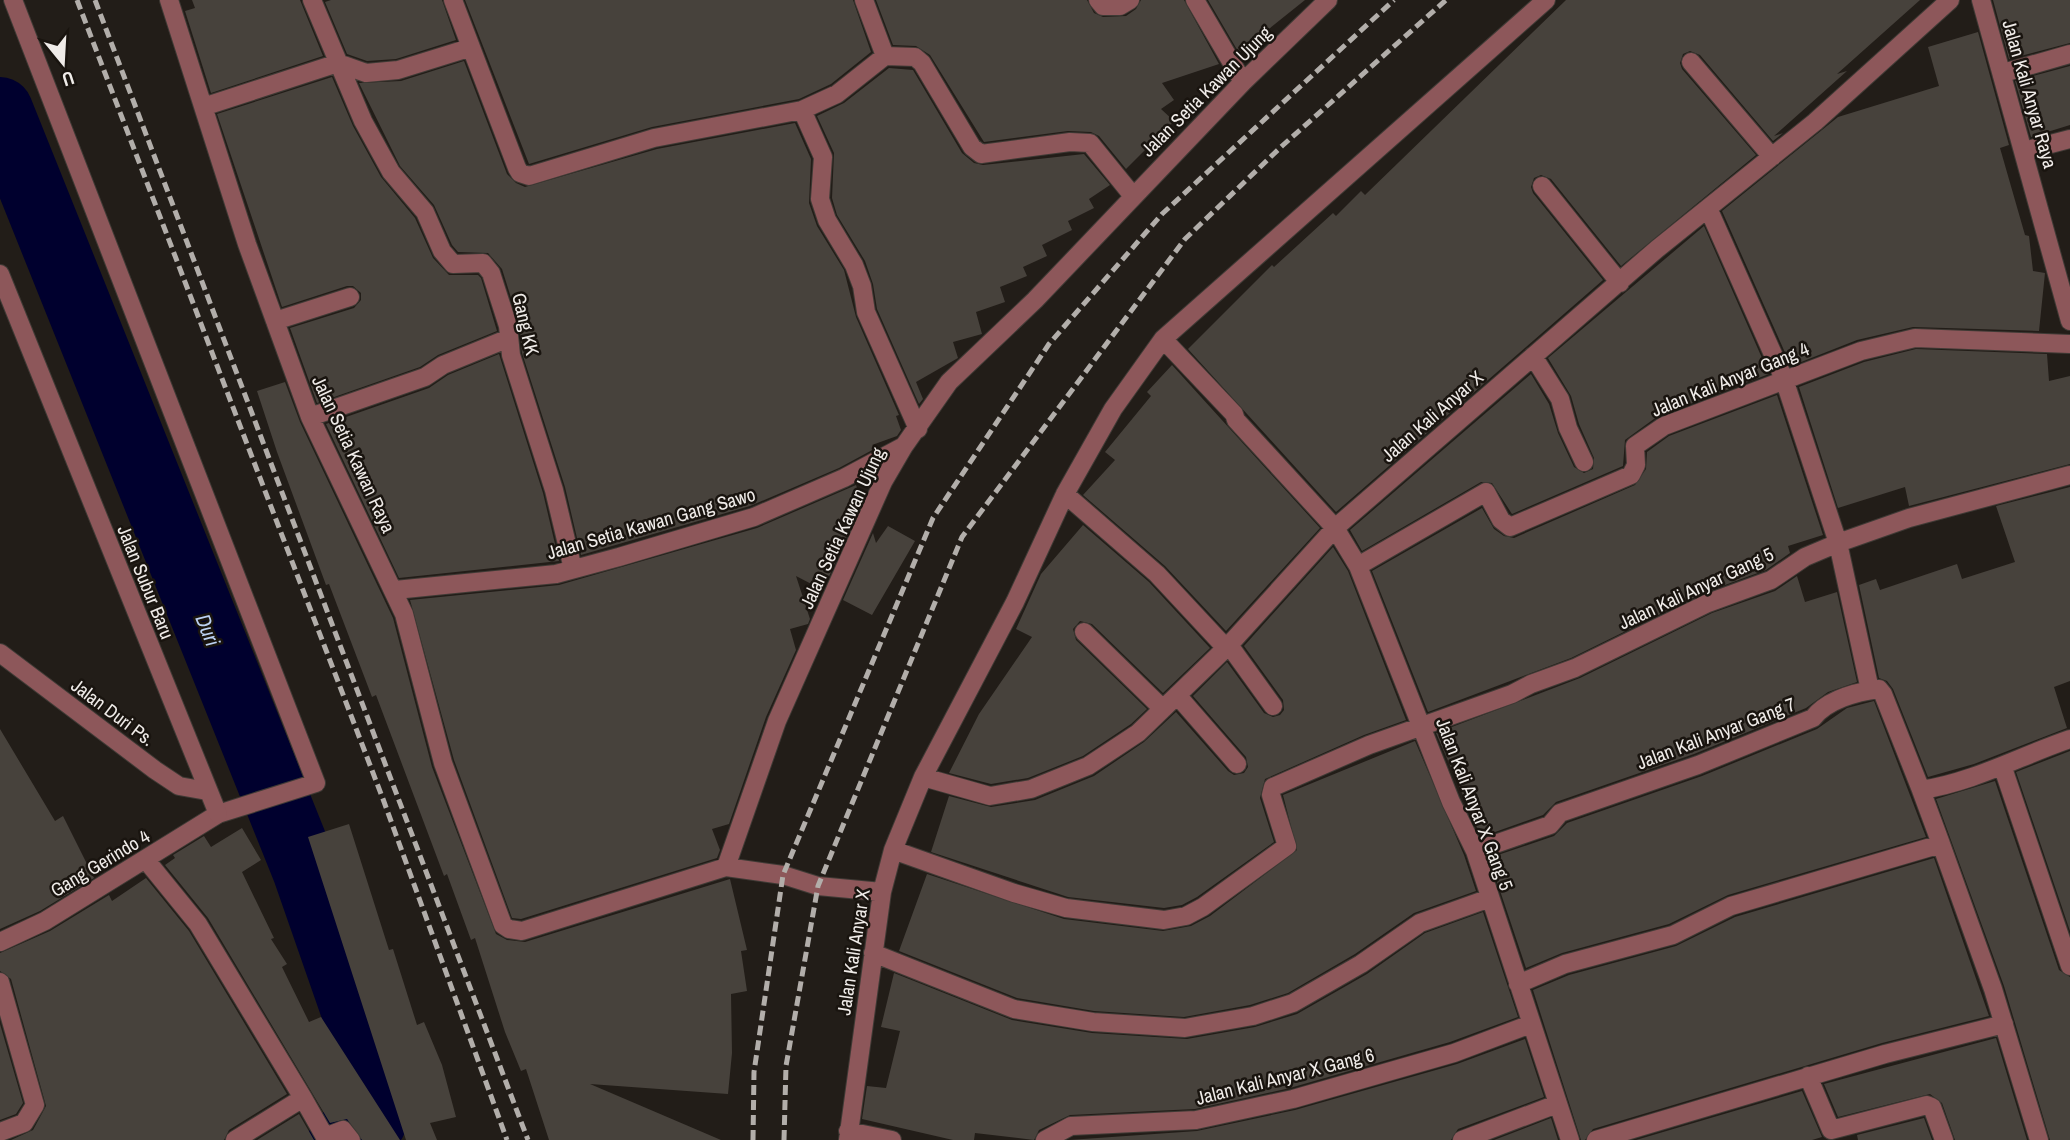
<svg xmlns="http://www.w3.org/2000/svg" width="2070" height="1140" viewBox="0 0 2070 1140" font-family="'Archivo Narrow',sans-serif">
	<rect width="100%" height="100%" fill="#221d18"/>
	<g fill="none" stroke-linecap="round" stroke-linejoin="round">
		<path stroke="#00002e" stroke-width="66" d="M0,110l305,760 68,195 1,56 -33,19"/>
	</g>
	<path fill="#47423c" d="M192,0h108l23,56 -112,37 -26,-82 10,-3z
		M331,0h111l14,40 -60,19 -29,2 -20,-7 -22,-52z
		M465,0h388l18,52 -40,32 -32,15 -147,28 -123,37z
		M876,0h211l7,13 9,4 23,-1 10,-7 5,-9h43l35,64 -57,19 12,17 -13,9 13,12 -48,48 -27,-33 -8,-4 -23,-1 -84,11 -54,-87 -14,-9 -23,-1z
		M1208,0h97l-66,53z
		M1566,0h354l-83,74 10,-3 -73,65 9,-3 -10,8 -73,-86 -10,-4 -7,3 -3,9 2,6 74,86 -135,111 -70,-87 -10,-4 -7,3 -3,9 2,6 70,87 -267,232 -148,-163 84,-84 2,2 59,-54 3,3 25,-25 4,4z
		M1993,0h77v43l-61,16z
		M1978,32l31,113 -9,3 25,87 4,1 4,35 12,2 -6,58 -126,-4 -56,13 -66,26 -69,-155 116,-94 101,-31 -11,-39z
		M464,61l43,113 9,9 9,4 132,-38 138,-26 16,36 -2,44 8,23 27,44 12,47 43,98 -3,1 5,14 -4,6 -25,9 4,3 -37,20 -89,38 -169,49 -16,-68 -43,-134 -3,-30 -17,-54 -14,-16 -30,-1 -6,-7 -18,-40 -34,-39 -41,-83 42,-2z
		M2070,66v59l-39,12 -16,-56z
		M889,68l24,2 49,83 12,10 9,2 101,-11 26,31 -21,14 5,9 -26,13 4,9 -30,15 5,11 -24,11 4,9 -27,11 5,15 -29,10 6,22 -29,8 5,16 -42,24 7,17 -4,5 -42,-95 -4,-25 -8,-23 -28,-46 -5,-17 2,-45 -17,-37 27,-13z
		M332,77l21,49 28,51 34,41 18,40 16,17h29l3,3 16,53 -59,24 -18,12 -103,36 -27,-75 64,-20 7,-8v-7l-8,-7h-6l-65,21 -65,-193z
		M1704,226l65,148 -111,42 -33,24 -2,26 -111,48 -20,-31 -11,-1 -119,69 -12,-21 181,-156 18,30 9,29 16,34 10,6 9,-4 1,-11 -15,-34 -8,-28 -23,-38z
		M1916,349l131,5 2,27 21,-5v88l-161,42 -4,-19 -67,21 -39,-121 65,-25z
		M499,354l44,139 16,68 -160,17 -73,-154 103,-36 19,-13z
		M1172,365l148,163 -94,103 -61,-65 -82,-71 32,-35 -10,-8 46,-56 -4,-4z
		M285,382l15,40 93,196 39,149 64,167 11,6 18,2 205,-63 17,71 -6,1 6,40 -16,3 1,59 -4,41 -138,-10 131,56h-172l-23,-71 -5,2 -16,-39 -30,-94 -4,2 -24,-66 -3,2 -68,-181 -4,2 -43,-113 -3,1 -49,-133 -20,-61z
		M1777,395l46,140 -35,11 2,7 -24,17 -63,23 -132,65 -143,54 -56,-141 110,-63 12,21 10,7 10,2 121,-53 11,-16 1,-17 22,-16z
		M856,485l6,17 -39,88 -27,-14 14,43 -2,5 -18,5 6,21 -30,67 -37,107 -17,5 8,21 -3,8 -196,61 -9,-1 -58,-158 -44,-160 149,-15 198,-57z
		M2070,487v194l-16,6 13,41 -93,36 -46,13 -35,-88 -6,-8 -8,-3 -20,-93 17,-6 4,11 77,-26 5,15 53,-17 -19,-56z
		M1083,525l66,57 61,66 -47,45 -71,-69 -12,-3 -7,8 3,11 71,69 -16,15 -48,32 -55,22 -37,6 -42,-11 30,-59 53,-77 -16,-8 25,-55z
		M888,526l27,15 -43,74 -29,-15 30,-67 3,10z
		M1333,547l15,24 58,149 -42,15 -99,44 -5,19 14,44 -77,55 -15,8 -18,3 -96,-11 -137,-45 18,-56 42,11 44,-7 59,-24 50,-34 32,-30 52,59 6,4 10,-2 4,-6 -2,-10 -53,-61 34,-34 37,51 9,4 7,-2 4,-5 -1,-10 -39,-54z
		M1797,576l8,26 32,-10 20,90 -29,10 -22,16 -112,46 -138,48 -13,13 -62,22 -45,-104 144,-55 132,-65 63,-22z
		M1874,701l52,136 -198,58 -59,29 -107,29 -36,15 -37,-110 65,-22 13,-13 135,-47 115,-47 30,-21z
		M0,729l55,92 8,-5 31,62 -54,33 -40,18z
		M1415,741l49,114 12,36 -62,22 -59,41 -67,39 -38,12 -66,12 -90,-6 -77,-13 -118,-47 28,-77 137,45 99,12 28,-5 19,-10 87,-66 -14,-55z
		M2070,751v180l-54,-159z
		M1995,781l64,189 11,7v163h-20l-46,-154 -68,-187z
		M349,824l40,126 4,-1 24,76 7,-3 18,43 14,52 -26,6 7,17h-31l-98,-303z
		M242,828l19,32 -19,12 32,66 -3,1 16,25 -5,3 27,55 12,-5 79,123h-38l-15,-21 -17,4 -122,-205 -43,-53 10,-7 -2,-3 31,-19 7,11z
		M1934,858l55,158 -107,27 -289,86 -8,11h-4l-48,-150 36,-15 107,-29 59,-29z
		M146,878l43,53 98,163 -58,36 -5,10h-213l22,-10 13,-24 -35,-127 -11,-8v-18l50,-22 59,-36 3,6z
		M1483,912l35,105 -68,25 -160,46 -95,21 -125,6 -31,15 -5,10 -59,-7 -1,7h-21l-91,-21 5,-33 19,2 14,-57 -19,-4 13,-54 118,47 80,13 95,6 68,-12 42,-13 70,-40 58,-41z
		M0,1024l23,79 -7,11 -16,6z
		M1996,1038l31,102h-72l-13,-37 -12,-9 -92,23 -14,-33z
		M1525,1039l19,58 -86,32 -7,11h-382l128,-9 98,-21 162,-46z
		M1802,1091l20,46 -10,3h-176z
		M299,1114l15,26h-57z
		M1551,1118l7,22h-64z
		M1924,1118l8,22h-74l-1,-5z"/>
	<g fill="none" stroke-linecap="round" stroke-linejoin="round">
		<g stroke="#3f3a35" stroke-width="20">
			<path id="minor" d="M169,0l78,244 63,173 94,197 39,149 60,162 6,4 13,2 204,-64 57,8 35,11 64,6
				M312,0l51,121 28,51 34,40 17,39 11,13 30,-1 8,10 17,53 3,29 43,135 19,79
				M453,0l64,168 3,5 9,3 125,-38 148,-28 35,-16 48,-38 -21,-56
				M1098,0l5,6h17l10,-6
				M1195,0l48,82
				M885,56l30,1 7,6 50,84 9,7 89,-12 20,1 43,53
				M1691,62l81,95
				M2003,73l67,-19
				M206,106l132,-43 28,10 32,-3 71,-22
				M802,110l21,47 -3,42 7,21 27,45 8,21 4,26 52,117
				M2024,151l46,-12
				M1542,186l78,97
				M1708,208l76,171 54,164 32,147
				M275,321l75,-24
				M1163,339l71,75 2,6 99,108 23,38 93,236 24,49 95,289
				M1533,356l27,43 8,29 16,34
				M310,417l115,-40 18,-12 66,-27
				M1065,494l92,80 69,74
				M1358,566l128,-74 15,28 9,7 121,-52 5,-10 -1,-19 29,-20 197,-75 54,-13 155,6
				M395,590l161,-16 63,-17 135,-40 90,-39 60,-32
				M1084,632l79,77
				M1229,645l44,61
				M1177,695l60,69
				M2003,768l67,198
				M923,777l67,19 41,-7 57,-23 50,-33 91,-88 106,-117 322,-279 158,-127 135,-122
				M1921,790l20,54
				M893,850l121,43 52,15 98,12 22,-4 17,-9 84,-61 -16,-51 2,-8 96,-42 143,-51 19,-10 44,-16 133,-65 63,-23 34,-23 33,-14 71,-25 161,-43
				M1475,851l75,-26 10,-12 138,-48 115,-47c14,-18 43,-26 66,-29l4,5 38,96c53,-8 99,-34 149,-51
				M146,860l52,64 105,174 -68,42
				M726,867l51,-146 106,-239 21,-36 45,-64 86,-82 208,-218 85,-82
				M0,942l45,-21 173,-107 98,-31 -303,-783
				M873,953l141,56 79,13 92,6 68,-12 40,-13 68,-39 59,-41 70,-25
				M0,982l35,123 -11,18 -24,9
				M1518,984l47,-20 108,-29 58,-29 210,-62 52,145 46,151
				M1808,1076l23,54 96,-25 5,2 12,33
				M303,1098l22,39 18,-7 8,10
				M848,1131l44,9
				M848,1140l34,-248 11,-42 30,-73 92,-175 50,-108 48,-85 50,-70 383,-339
				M1045,1140l26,-14 125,-6 97,-21 161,-46 77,-29
				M1462,1140l95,-36
				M1596,1140l289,-86 119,-30"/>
		</g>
		<g stroke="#3f3a35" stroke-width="20">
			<path id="tertiary" d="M1981,0l89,321
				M0,274l218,540
				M0,653l155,117 24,16 28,5"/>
		</g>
		<use href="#minor" stroke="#8d575a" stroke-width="18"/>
		<use href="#tertiary" stroke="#8d575a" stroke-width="18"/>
		<path stroke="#b2aeaa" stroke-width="5" stroke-dasharray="10 5" stroke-linecap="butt" d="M77,0l306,799 124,341
			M95,0l433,1140
			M753,1140l1,-68 29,-197 150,-357 116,-174 113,-130 232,-214
			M784,1140l2,-74 32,-180 144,-349 223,-298 97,-93 164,-146"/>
	</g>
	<g text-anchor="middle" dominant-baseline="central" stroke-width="5" stroke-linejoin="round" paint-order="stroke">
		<g font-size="19" fill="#efebe8" stroke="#19140f">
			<text transform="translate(1206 91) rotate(-45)">Jalan Setia Kawan Ujung</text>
			<text transform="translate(2030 94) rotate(74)">Jalan Kali Anyar Raya</text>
			<text transform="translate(526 324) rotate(77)">Gang KK</text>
			<text transform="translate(1730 379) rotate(-22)">Jalan Kali Anyar Gang 4</text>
			<text transform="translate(1432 416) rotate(-41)">Jalan Kali Anyar X</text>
			<text transform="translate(354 454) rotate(65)">Jalan Setia Kawan Raya</text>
			<text transform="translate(651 523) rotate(-16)">Jalan Setia Kawan Gang Sawo</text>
			<text transform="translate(842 528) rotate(-65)">Jalan Setia Kawan Ujung</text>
			<text transform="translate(146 582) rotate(68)">Jalan Subur Baru</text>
			<text transform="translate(1696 588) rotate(-25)">Jalan Kali Anyar Gang 5</text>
			<text transform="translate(113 712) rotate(37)">Jalan Duri Ps.</text>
			<text transform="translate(1716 733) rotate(-21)">Jalan Kali Anyar Gang 7</text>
			<text transform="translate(1475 804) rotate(69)">Jalan Kali Anyar X Gang 5</text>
			<text transform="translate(100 863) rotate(-31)">Gang Gerindo 4</text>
			<text transform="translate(853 952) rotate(-81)">Jalan Kali Anyar X</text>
			<text transform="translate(1285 1076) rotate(-14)">Jalan Kali Anyar X Gang 6</text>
		</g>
		<g font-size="21" font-style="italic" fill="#bcd1f3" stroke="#19140f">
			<text transform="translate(208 630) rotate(68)">Duri</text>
		</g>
	</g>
	<g transform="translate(63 63) rotate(162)" stroke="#19140f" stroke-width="5" paint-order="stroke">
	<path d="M0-5L12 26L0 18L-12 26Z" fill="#efebe8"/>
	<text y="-10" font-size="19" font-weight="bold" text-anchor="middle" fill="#efebe8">U</text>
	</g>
</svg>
